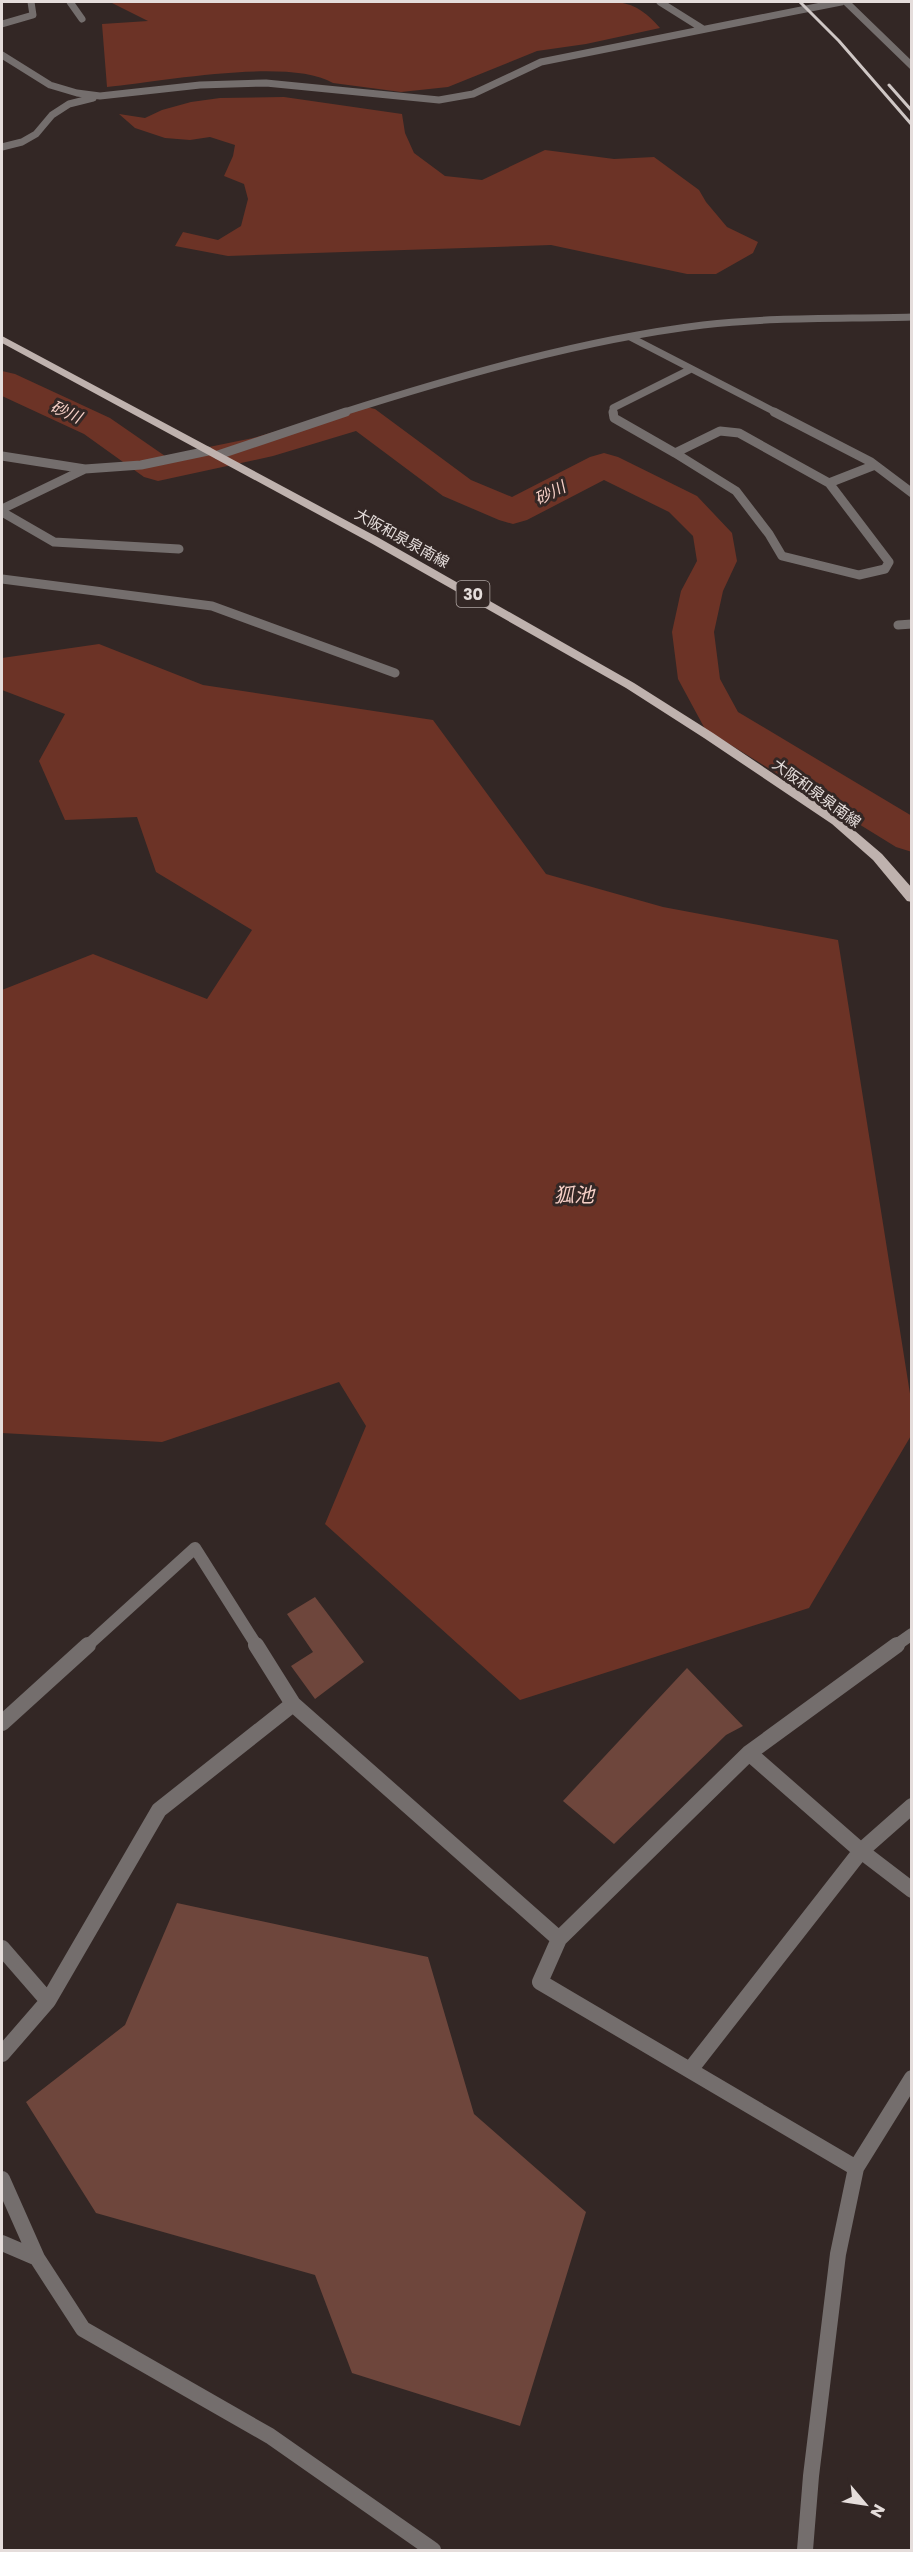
<svg xmlns="http://www.w3.org/2000/svg" width="913" height="2552" viewBox="0 0 913 2552" font-family="Poppins,'Noto Sans JP',sans-serif">
	<rect width="100%" height="100%" fill="#332725"/>
	<path fill="#6e463c" d="M315,1597l49,65 -49,37 -24,-33 22,-14 -26,-38z
		M687,1668l56,58 -17,9 -112,109 -51,-43z
		M177,1903l251,54 46,157 112,98 -66,214 -168,-53 -37,-98 -219,-62 -70,-111 99,-77z"/>
	<path fill="#6c3326" d="M110,2h508c19,3 30,12 42,26l-74,16 -49,7 -89,36 -47,5 -68,-9c-45,-26 -173,-1 -226,4l-5,-63 46,-3z
		M284,97l118,17 3,19 9,20 31,23 37,4 63,-30 69,9 40,-2 45,33 7,12 21,25 31,15 -5,11 -37,21h-29l-136,-29 -323,11 -53,-10 8,-14 35,8 23,-14 7,-27 -4,-15 -20,-8 9,-20 2,-11 -25,-8 -20,3 -25,-2 -30,-10 -16,-14 26,4 17,-8 29,-8 29,-4z
		M99,644l104,41 230,35 113,154 117,33 175,33 73,460 1,34 -103,174 -289,92 -195,-176 41,-98 -27,-44 -177,60 -160,-9v-443l91,-36 114,45 45,-69 -96,-58 -19,-55 -72,3 -26,-59 26,-47 -63,-24v-32z"/>
	<g fill="none" stroke-linecap="round" stroke-linejoin="round">
		<path fill="#6c3326" fill-rule="evenodd" d="M2,371l13,3 95,44 55,38 88,-18 109,-32 13,3 96,71 41,17 78,-40 14,-4 14,4 79,39 35,37 5,28 -14,30 -9,41 6,47 18,33 174,104v36l-16,-5 -191,-118 -27,-50 -6,-47 9,-41 16,-30 -4,-25 -24,-24 -65,-32 -77,40 -14,4 -14,-4 -56,-24 -87,-65 -83,25 -115,25 -14,-4 -60,-43 -82,-38z"/>
		<path stroke="#746e6d" stroke-width="9" d="M2,512l52,30 125,7"/>
		<path stroke="#746e6d" stroke-width="7" d="M70,2l12,17
			M660,2l43,27
			M2,24l31,-9 -2,-13
			M2,55l48,30 27,8 23,3 100,-11 66,-2 173,17 34,-6 68,-32 300,-60
			M2,147l20,-5 14,-8 16,-19 17,-11 24,-6
			M630,337l147,76
			M614,413l-1,-5 78,-39"/>
		<path stroke="#746e6d" stroke-width="9" d="M613,412l1,6 61,35
			M774,412l97,50 41,31
			M720,431l19,2 90,50 60,79 -4,7 -26,6 -77,-19 -13,-22 -33,-43 -61,-38z
			M2,456l83,13 56,-4 67,-14
			M829,483l46,-18
			M2,509l83,-40
			M2,579l210,27 183,67
			M898,625l14,-1"/>
		<path stroke="#746e6d" stroke-width="12" d="M87,1646l108,-98 62,98
			M895,1646l17,-12"/>
		<path stroke="#746e6d" stroke-width="16" d="M256,1645l37,59 266,235
			M2,1723l86,-78
			M749,1753l112,98 51,39
			M2,1948l46,53 -46,53
			M48,2001l111,-191 134,-106
			M690,2070l171,-219 51,-45
			M856,2168l-316,-186 19,-43 190,-186 148,-108
			M2,2179l35,79 46,71 187,107 163,114
			M2,2243l35,15
			M805,2550l6,-74 27,-222 18,-86 56,-90"/>
		<path stroke="#746e6d" stroke-width="7" d="M846,2l66,64
			M341,413c117,-37 240,-73 362,-88 69,-8 139,-6 209,-8"/>
		<path stroke="#746e6d" stroke-width="9" d="M218,455l128,-43"/>
		<path fill="#bfb2ae" fill-rule="evenodd" d="M2,336l377,202 255,145 79,50 128,86 41,35 30,34v14l-5,-1 -34,-41 -41,-36 -128,-86 -78,-50 -255,-145 -369,-200z"/>
		<path stroke="#cfc7c5" stroke-width="3" d="M800,2l39,39 73,84
			M889,85l23,26"/>
	</g>
	<g text-anchor="middle" dominant-baseline="central" stroke-width="6" stroke-linejoin="round" paint-order="stroke">
		<g font-size="15" fill="#e5dddb" stroke="#332725">
			<text transform="translate(402 538) rotate(29)">大阪和泉泉南線</text>
			<text transform="translate(817 793) rotate(36)">大阪和泉泉南線</text>
		</g>
		<g font-size="16" font-style="italic" fill="#f7d0c7" stroke="#332725">
			<text transform="translate(66 412) rotate(24)">砂川</text>
			<text transform="translate(550 493) rotate(-27)">砂川</text>
		</g>
		<rect fill="#332725" stroke="#b0a6a4" stroke-width="1.5" x="456.5" y="581" width="33" height="26" rx="4.5"/>
		<g font-size="16" font-weight="bold" fill="#e5dddb">
			<text x="473" y="594">30</text>
		</g>
		<g font-size="20" font-style="italic" fill="#f7d0c7" stroke="#332725">
			<text x="574" y="1195">狐池</text>
		</g>
	</g>
	<rect width="913" height="2552" fill="none" stroke="#e5dddb" stroke-width="6"/>
	<g transform="translate(865 2504) rotate(119)" stroke="#332725" stroke-width="4.5" paint-order="stroke">
	<path d="M0-4.5L10 22L0 15L-10 22Z" fill="#e5dddb"/>
	<text y="-9" font-size="16" font-weight="bold" text-anchor="middle" fill="#e5dddb">N</text>
	</g>
</svg>
